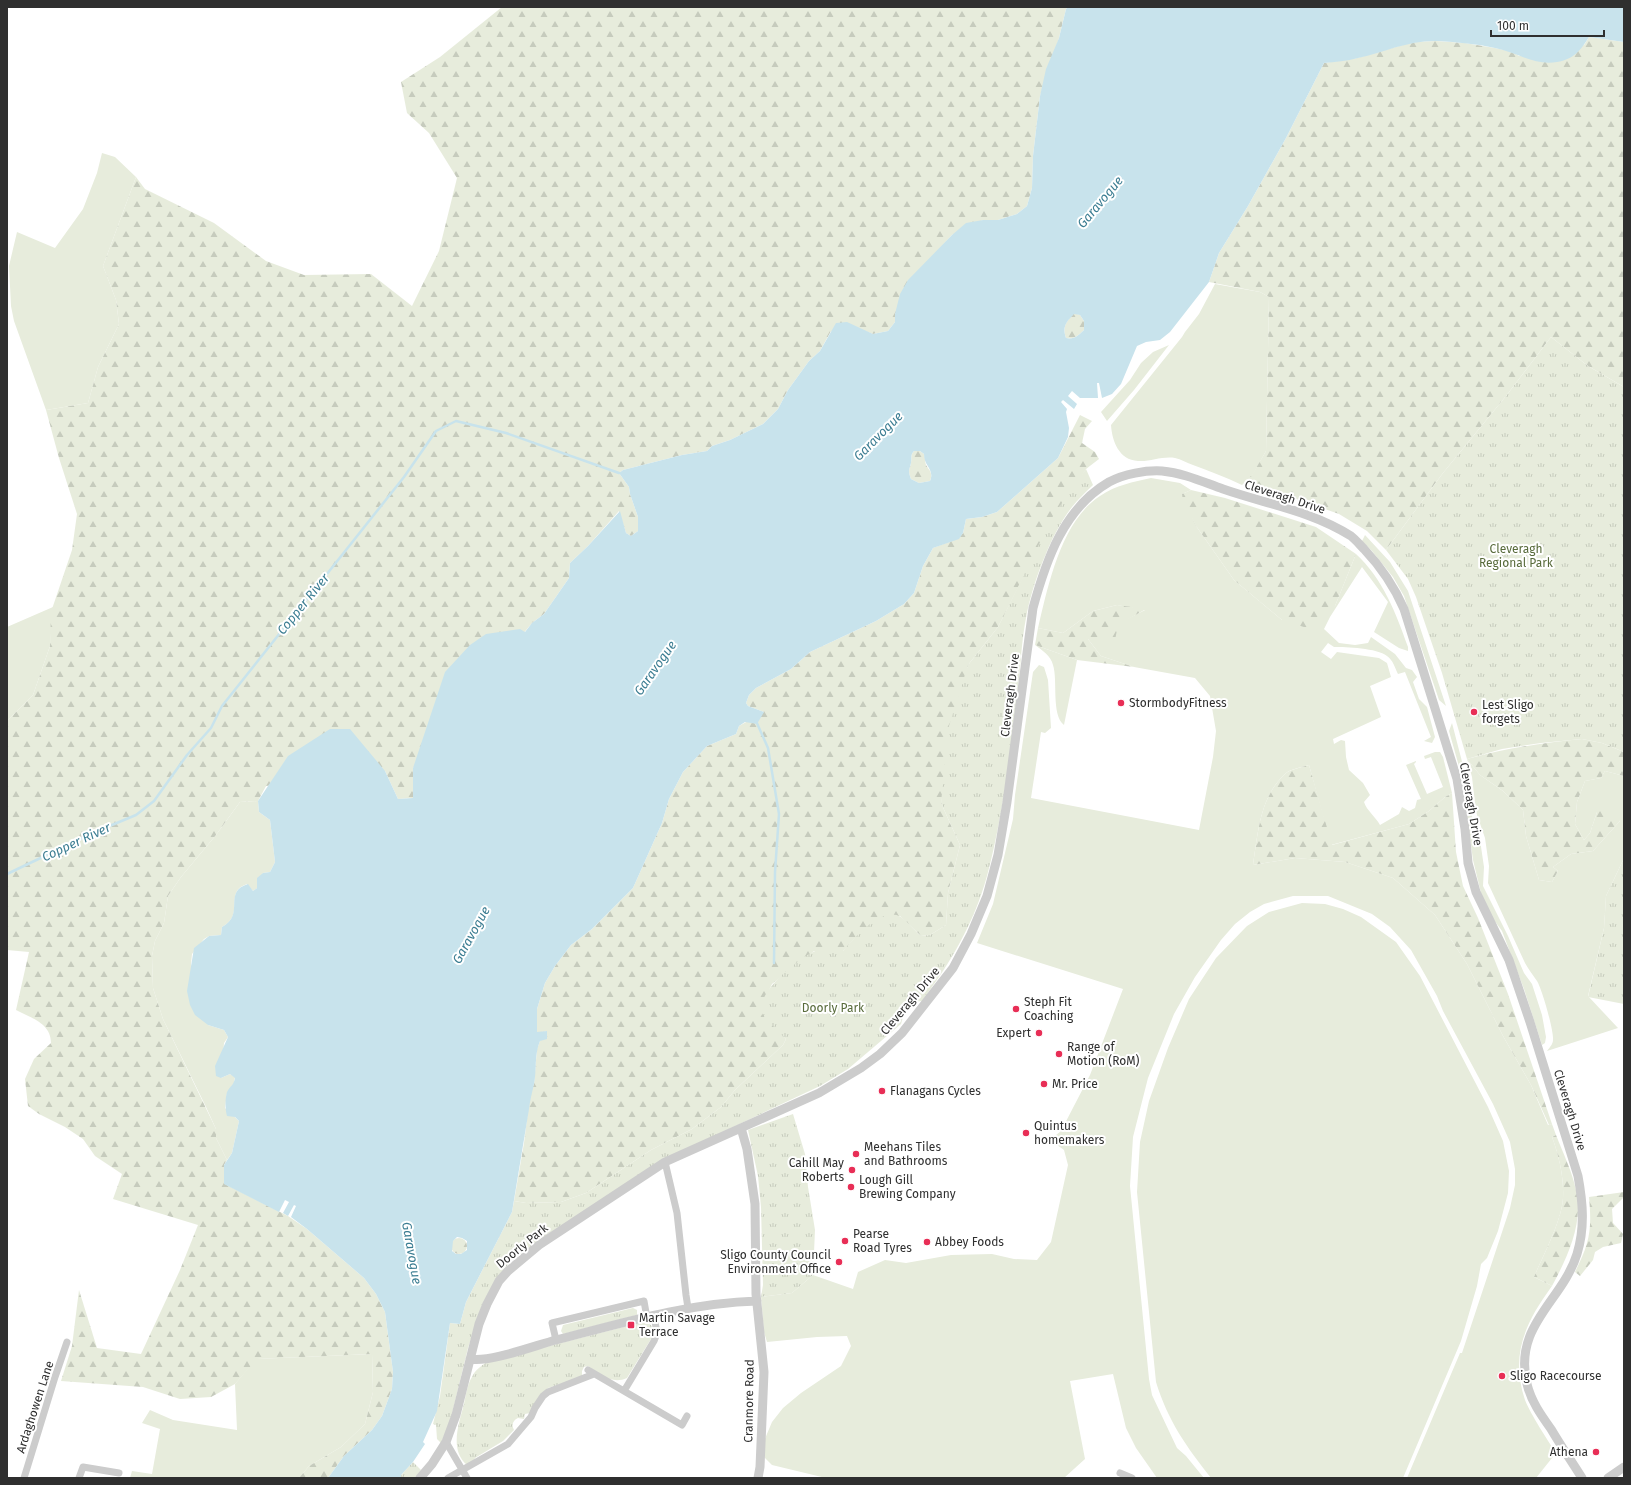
<svg xmlns="http://www.w3.org/2000/svg" width="1631" height="1485" viewBox="0 0 1631 1485" font-family="'Fira Sans',sans-serif">
	<defs>
		<pattern id="forest-firs" width="22" height="20" patternUnits="userSpaceOnUse"><rect width="22" height="20" fill="#e7ecdc"/><path d="M5 1l3.5 6h-7zM16 11l3.5 6h-7z" fill="#c6cbbd"/></pattern>
		<pattern id="park-tufts" width="24" height="20" patternUnits="userSpaceOnUse"><rect width="24" height="20" fill="#e7ecdc"/><path d="M3 7l-1-3M5 7V3M7 7l1-3M15 17l-1-3M17 17v-4M19 17l1-3" fill="none" stroke="#c6cbbd"/></pattern>
	</defs>
	<rect width="100%" height="100%" fill="#fff"/>
	<path fill="#e7ecdc" d="M102,153l13,4 21,20 -33,89 13,34 3,24 -21,43 -10,36 -42,7 -32,-89 -3,-15 -2,-40 8,-34 38,16 28,-39 14,-36z
		M1215,284l45,8 9,5 -3,154 -14,25 -10,9c-17,-8 -33,-14 -49,-20 -6,-2 -12,-6 -18,-7 -13,-2 -25,4 -37,3 -19,-1 -26,-20 -27,-36l71,-88 3,-5 14,-18z
		M1169,345l-35,45 -27,31 -6,-9 29,-32 11,-17 12,-11z
		M1151,478l29,5 11,7 -9,4 14,32 38,54 48,40 53,-14 21,-52c27,25 40,59 52,93v4l-9,-3 -25,-16 14,-30 -26,-35 -32,50 -6,12 15,14 16,2 13,-2 3,-6 24,17 11,14 6,2 5,7 -4,5 6,17 8,8 8,30 -3,6 -8,-2 7,-4 -26,-65 -7,2c-3,-6 -5,-14 -11,-18 -10,-8 -41,-9 -53,-9l-6,-4 -7,9 10,7 6,-7 42,6 8,5 4,14 -21,9 11,31 -48,22 1,5 7,-4 4,1 1,16 3,13 14,13 7,12 -6,7c3,9 11,14 16,23l19,-11 3,-7 7,4 6,-3 2,-8 4,-1 -15,-34 10,-4v1l-2,2 13,30 16,-7 -12,-30 -6,2 -1,-3 11,-4h5l3,5 9,36 -7,4 -16,14 -20,13 -78,21 -22,-80c-6,2 -18,4 -23,8 -26,23 -28,59 -33,92l42,-7 50,4 48,16 42,37 32,49 36,72 28,49 17,40 4,-1 4,11 -4,2c7,19 12,40 11,61 -1,22 -20,58 -29,79l18,9c-27,37 -42,69 -27,114 6,15 22,39 31,53l-20,25h-129l53,-125h2l48,-145 5,-23v-16l-5,-27 -17,-38 -50,-93 -6,-15 -26,-46 -21,-23 -18,-13 -44,-18h-35l-29,8 -14,8 -15,12 -14,16 -26,37 -21,37 -26,64 -15,59 -3,49 19,193 3,16 25,53 9,8 18,22h-47l-21,-30 -10,-20 -13,-54 -43,7 15,78 -21,19h-238l-54,-13 -7,-7 -1,-17 8,-19 11,-14 18,-15 40,-27 10,-20 -4,-10 -30,1 -50,5 -3,-10 -3,-35 31,-4 21,-18 40,14 5,-17 27,-12 21,3 45,-8 41,-1 22,5 23,1 14,-18 17,-77 -4,-15 -14,-10 11,-9 29,-56 33,-86 -146,-46 16,-39 20,-85 2,-24 18,-123 6,-7 5,2 4,13 3,48 -6,5 -4,-1 -10,66 168,32 14,-73 3,-26 -6,-35 -15,-18 -61,-11 -33,-11 -13,-17 57,-29 -28,-5 -24,6 -30,22 -25,-5c10,-42 23,-107 62,-132 16,-11 33,-14 51,-18z
		M1365,535l25,27 18,29 38,115 -7,-6 -35,-104 -11,-19 -21,-26 -10,-10z
		M53,607l-3,39 -17,49 -26,26v-94z
		M1035,645l42,15 -13,65c-13,-10 -6,-45 -11,-60 -2,-9 -11,-15 -18,-20z
		M1452,723l14,54 5,36 9,27 4,27 -1,19 25,50 16,37 8,11 10,31 4,22 -1,6 -3,2 -18,-56 -22,-58 -11,-15 -10,-23 -8,-33 -11,-83 -13,-46z
		M1467,759l13,16 23,16 20,19 3,26 13,44 13,2 6,-11 -5,-4 18,-13 22,-3 27,-30 -23,-9 -7,21 -6,7 -9,-16 2,-22 8,-21 16,-3 4,-7 19,5v82l-18,38 -2,32 -16,68 30,32 -71,23c3,-4 6,-7 6,-11 1,-9 -11,-51 -16,-59 -4,-6 -8,-11 -12,-18l-37,-80 1,-17 -4,-28 -9,-26 -4,-35z
		M258,801l1,11 11,8 5,42 -5,10 -7,1 -6,15 -4,3 -6,-7c-24,8 -1,30 -25,43l-1,8 -12,1 -5,3 -12,15 -1,10 17,61 16,5 4,7 -4,6 -3,35 9,-4 5,3 -1,6 -7,10 -2,15 14,13 -7,32 -5,7 -11,-22v-9l-10,-22 -43,-88 -10,-31 -1,-32 3,-15 9,-18 4,-27 13,-19 35,-42 24,-33z
		M1302,903l23,1 18,5 18,8 35,25 24,34 68,131 15,34 6,30 -1,22 -10,38 -11,27 -6,6 -4,22 -16,55 -58,137h-192c-25,-32 -43,-57 -55,-96l-19,-190 3,-50 9,-41 19,-53 21,-49 27,-41 31,-32 22,-14z
		M372,1354l1,38 -8,32 -24,23 -32,19 -10,12h-169l2,-7 20,3 8,-45 -18,-6 8,-13 23,10 64,10 -2,-46 21,-25z"/>
	<path fill="url(#forest-firs)" d="M502,7h566l-2,2 -7,29 -19,58 -7,60 -1,32 -5,18 -10,8 -19,6h-15l-31,15 -12,13 -45,66v8l-7,9 -15,3 -11,-4 -31,1 -11,20 -11,10 -21,29 -10,19 -15,15 -33,16 -18,6 -5,5 -25,4 -59,15 -4,3 10,14 1,7 8,23v14l-7,5 -5,-3 -7,-22 -31,35 -18,17 -1,15 -25,36 -12,9 -119,145v30l-15,1 -13,-28 -119,15 -8,15 -18,1 -24,33 -35,42 -13,19 -4,27 -9,18 -3,15 1,32 10,31 53,110v9l11,22 -3,5 1,19 63,32 19,13 57,49 12,16 9,18 8,60 -1,17 -10,27 -10,14 -28,26 -16,22h-29l10,-12 32,-19 24,-23 8,-32 -1,-38 -115,5 -22,25 -24,13 -31,2 -37,-12 -82,-6 11,-35 7,-56 18,58 44,6 39,-84 18,-45 -85,-26 9,-25 -27,-18 -12,-17 -18,-12 -26,-13 -11,-8 -3,-27 9,-20 17,-16c0,-20 -20,-25 -35,-33l13,-58 -22,-2v-229l26,-26 17,-49 1,-34 21,-62 5,-36 -18,-56 -13,-48 42,-7 10,-36 21,-43 -3,-24 -13,-34 33,-89 9,12 69,34 52,38 38,14 67,-1 41,32 27,-55 18,-73 -28,-45 -22,-20 -6,-31 39,-25z
		M1589,37l35,5v345l-36,-21 -37,-29 -45,59 -63,77 -57,77 -19,-19 -28,-17 -74,-26 -17,-9 4,-4 14,-24 3,-154 -9,-5 -51,-10 10,-29 29,-47 38,-68 38,-75 33,-5 56,-16 23,-1 29,2 30,5 18,4 6,4 65,-11z
		M1074,313l6,2 4,6v9c-5,5 -10,10 -18,8 -4,-11 0,-16 8,-25z
		M1080,415l12,6 -7,8 -3,14 13,9 4,7 -13,10 -63,109 -25,49 -30,38 -27,138 19,42 -12,48 -2,32 -16,10 -9,1 -21,-20 -46,23 -11,12h-29l-42,33 -10,21 1,9 23,25 -3,6 -48,45 -14,17 -29,22 -41,21 -65,43 -25,9 -35,1 -12,-2 10,-58 6,-49 4,-10 3,-35 3,-8 7,-10 -10,2v-24l8,-26 10,-17 16,-21 21,-16 41,-41 29,-65 7,-24 14,-27 24,-26 29,-12 3,-8 25,-14 -16,-6 -2,-3 3,-8 7,-7 35,-19 19,-17 66,-31 28,-17 10,-11 9,-27 10,-18 26,-10 4,-5 3,-14 16,-2 15,-5 61,-54z
		M914,451h6l4,3c1,3 1,8 2,11 4,6 7,8 4,16l-11,2 -8,-4c-3,-8 -2,-8 0,-16 1,-5 -1,-8 3,-12z
		M1191,490l34,8 91,29 40,27 -21,52 -15,17 -13,5 -25,-8 -48,-40 -38,-54 -13,-25 -1,-7z
		M1117,605l29,4 -28,16 -3,15 -27,-1 13,17 33,11 -57,-7 -42,-15 3,-17 25,5 30,-22z
		M1582,739l20,4 22,9v24l-19,-5 -4,7 -16,3 -8,21 -2,22 9,16 6,-7 7,-21 15,-5 8,14 -27,30 -22,3 -18,13 5,4 -6,11 -13,-2 -13,-44 -3,-26 -20,-19 -23,-16 -13,-16c40,-11 74,-16 115,-20z
		M1309,765l23,80 77,-21 20,-13 16,-14 7,-4 4,59 7,34 15,32 30,76 44,130 -3,1 -18,-40 -28,-49 -36,-72 -32,-49 -42,-37 -48,-16 -50,-4 -42,7c5,-33 7,-69 33,-92 6,-4 17,-6 23,-8z
		M1556,1135c7,18 16,36 20,55 8,33 -9,68 -24,96l-18,-9c9,-21 28,-57 29,-79 1,-21 -4,-42 -11,-61z
		M1624,1192l-1,6 -11,11 1,14 10,11 -2,9 -18,4 -8,5 -2,8 -13,16 -5,-4c15,-30 17,-42 14,-75z
		M451 1246a8 8 0 1 1 16 0a8 8 0 1 1-16 0Z"/>
	<path fill="url(#park-tufts)" d="M1551,337l37,29 36,21v365l-22,-9 -20,-4 -41,4 -39,6 -35,10 -25,-86 -26,-76 -8,-18 -22,-29 57,-77 63,-77z
		M1086,469l7,16c-7,7 -15,14 -21,22 -21,26 -40,78 -46,111 -5,25 -5,50 -9,75 -7,61 -14,123 -30,183 -13,47 -36,86 -65,125l-8,1 -11,15 -2,7 -53,45 -28,17 -121,57 -151,91 -37,27 -15,18 -15,29 -13,40 -18,74 -9,21 -4,-4 -1,-14 -3,-1 7,-28 10,-73 10,1 6,-22 46,-90 2,-11 12,2 35,-1 25,-9 65,-43 41,-21 29,-22 14,-17 48,-45 3,-6c-5,-5 -20,-19 -23,-24 -11,-20 35,-56 50,-63 6,-3 23,-1 30,-1 11,-13 39,-46 58,-34 7,5 13,13 20,19l9,-1 16,-10 2,-32 12,-48 -19,-42 7,-74 20,-64 30,-38 56,-113z
		M1624,858v146l-36,-7 16,-69 2,-32z
		M793,1114l12,40 3,33 7,43 -2,45 -21,18 -31,4 2,-12 -2,-78 -3,-31 -10,-46z
		M633,1308l4,2v5l-74,19 -2,-3 2,-6z
		M643,1322l8,3 3,7 -3,7 -24,39c-15,7 -27,-4 -39,-12l-4,1 -2,4v6l-34,11 -18,25 -5,1 -1,5 -6,-1c-5,2 -7,7 -4,12l-11,11 -28,17 -1,4 -7,3c-18,-15 -8,-42 -3,-61 2,-9 3,-19 8,-27 3,-7 9,-11 15,-15z
		M413,1462l8,8 -6,8h-14v-3z"/>
	<path fill="#c8e3ec" fill-rule="evenodd" d="M1068,7h556v35l-35,-5c-9,14 -15,22 -32,25 -22,4 -41,-10 -62,-14 -18,-4 -38,-6 -57,-7 -29,-1 -53,11 -80,17 -11,3 -23,4 -34,5l-38,75 -38,68 -29,47 -10,29 -39,50 -10,8 -14,2 -9,4 -16,38 -9,10 -10,4 -3,-15h-2l1,15h-18l-8,-7 -4,5 9,8 -3,5 -11,-9 -2,2 6,7 -1,3 3,16 -1,9 -10,21 -61,54 -15,5 -16,2 -3,14 -4,6 -26,9 -10,18 -9,27 -10,11 -28,17 -66,31 -19,17 -35,19 -7,7 -3,8 2,3 16,6 -7,12 -12,-2 -6,4 -3,8 -29,12 -24,26 -14,27 -7,24 -29,65 -41,41 -21,16 -16,21 -10,17 -8,26v23l10,-1v8l-7,2c-6,14 -3,29 -6,43 -2,9 -4,16 -5,25l-17,103 -46,90 -6,22 -10,-1 -13,88 -14,31 2,2 -12,18 -12,13v3h-73l16,-22 28,-26 10,-14 10,-27 1,-17 -8,-60 -9,-18 -12,-16 -57,-49 -16,-12 5,-11 -2,-1 -6,11 -5,-3 6,-11 -4,-2 -6,12 -55,-28v-19l8,-12 7,-32 -4,-4 -8,-1c-2,-7 -2,-17 0,-24 3,-6 7,-7 8,-14l-5,-4 -9,4 -5,-2 -1,-10 13,-29 -4,-7 -16,-5 -13,-10 -5,-10 -3,-14 7,-43 15,-12 12,-1 1,-8c24,-13 0,-35 26,-43l5,7 4,-3v-10l6,-5 7,-1 5,-10 -5,-42 -11,-8 -1,-11 30,-45 42,-27h20l35,42 13,28 15,-1v-30l32,-96 25,-27 16,-11 34,-5 5,3 7,-9 12,-9 25,-36 1,-15 18,-17 32,-35 6,22 5,3 7,-5v-14l-8,-23 -1,-7 -10,-14 4,-3 59,-15 25,-4 5,-5 18,-6 33,-16 15,-15 10,-19 21,-29 11,-10 16,-28 11,-1 26,12 15,-3 7,-9v-8l5,-20 8,-14 44,-45 14,-12 17,-3h15l19,-6 10,-8 5,-18 1,-32 7,-60 6,-27 13,-31 7,-29zM1074,314l6,1 4,6v9c-5,5 -10,10 -18,8 -4,-11 0,-16 8,-24zM914,451h6l4,3c0,13 11,15 6,27l-11,2 -8,-4c-3,-8 -2,-8 0,-16 1,-5 -1,-8 3,-12zM457,1237l5,1 5,3v9l-6,4h-5l-4,-3 1,-10z"/>
	<g fill="none" stroke-linecap="round" stroke-linejoin="round">
		<path stroke="#c8e3ec" stroke-width="2.5" d="M756,721l12,27 11,66 -4,58 -1,91
			M7,874l88,-42 41,-17 18,-14 33,-46 24,-27 11,-22 182,-229 32,-46 20,-10 50,12 113,40"/>
		<path stroke="#ccc" stroke-width="7" d="M665,1162l12,51 9,82 2,13
			M556,1340l-4,-17 92,-22 3,17
			M588,1370l94,55 5,-9
			M624,1391l30,-50 3,-8 -3,-17
			M446,1442l21,36
			M1120,1473l12,5
			M24,1478l31,-101 12,-35
			M79,1478l4,-11 36,6
			M448,1478l60,-34 23,-27 4,-9 8,-12 5,-4 46,-18"/>
		<path stroke="#ccc" stroke-width="9" d="M741,1128l6,21 8,55 1,90 8,78 -4,95 -2,11
			M470,1359c19,4 66,-14 86,-19 66,-17 133,-37 201,-39
			M420,1478l12,-14 14,-22 10,-27 23,-91 8,-20 12,-23 9,-10 31,-26 126,-83 154,-69 42,-25 19,-14 22,-21 51,-65 18,-34 16,-38 11,-41 9,-53 26,-194c13,-48 31,-100 76,-126 15,-8 37,-12 53,-11 22,2 41,11 61,18 43,15 89,22 128,47 4,3 9,9 13,13 17,18 30,37 40,60l53,170 8,50 3,34 8,29 33,68 21,62 48,154c5,27 7,52 -1,78 -15,48 -64,71 -50,130 4,17 14,31 24,45 10,17 21,33 31,49
			M1608,1478l16,-11"/>
	</g>
	<g fill="#e82e56" stroke="#fff" stroke-width="1.5">
		<circle cx="1121" cy="703" r="4"/>
		<circle cx="1474" cy="712" r="4"/>
		<circle cx="1016" cy="1009" r="4"/>
		<circle cx="1039" cy="1033" r="4"/>
		<circle cx="1059" cy="1054" r="4"/>
		<circle cx="1044" cy="1084" r="4"/>
		<circle cx="882" cy="1091" r="4"/>
		<circle cx="1026" cy="1133" r="4"/>
		<circle cx="856" cy="1154" r="4"/>
		<circle cx="852" cy="1170" r="4"/>
		<circle cx="851" cy="1187" r="4"/>
		<circle cx="845" cy="1241" r="4"/>
		<circle cx="927" cy="1242" r="4"/>
		<circle cx="839" cy="1262" r="4"/>
		<rect x="627" y="1321" width="8" height="8" rx="2"/>
		<circle cx="1502" cy="1376" r="4"/>
		<circle cx="1596" cy="1452" r="4"/>
	</g>
	<g text-anchor="middle" dominant-baseline="central" stroke-width="4" stroke-linejoin="round" paint-order="stroke">
		<g font-size="12" fill="#2f2f2f" stroke="#fff">
			<text transform="translate(1285 497) rotate(18)">Cleveragh Drive</text>
			<text transform="translate(1010 695) rotate(-83)">Cleveragh Drive</text>
			<text transform="translate(1471 804) rotate(80)">Cleveragh Drive</text>
			<text transform="translate(910 1001) rotate(-50)">Cleveragh Drive</text>
			<text transform="translate(1570 1110) rotate(73)">Cleveragh Drive</text>
			<text transform="translate(522 1246) rotate(-39)">Doorly Park</text>
			<text transform="translate(749 1401) rotate(-89)">Cranmore Road</text>
			<text transform="translate(35 1407) rotate(-72)">Ardaghowen Lane</text>
		</g>
		<g font-size="12" fill="#586b3b" stroke="#fff">
			<text x="1516" y="549">Cleveragh<tspan x="1516" dy="14">Regional Park</tspan></text>
			<text x="833" y="1008">Doorly Park</text>
		</g>
		<g font-size="12" fill="#2f2f2f" stroke="#fff" text-anchor="start">
			<text x="1129" y="703">StormbodyFitness</text>
			<text x="1482" y="705">Lest Sligo<tspan x="1482" dy="14">forgets</tspan></text>
			<text x="1024" y="1002">Steph Fit<tspan x="1024" dy="14">Coaching</tspan></text>
			<text x="1031" y="1033" text-anchor="end">Expert</text>
			<text x="1067" y="1047">Range of<tspan x="1067" dy="14">Motion (RoM)</tspan></text>
			<text x="1052" y="1084">Mr. Price</text>
			<text x="890" y="1091">Flanagans Cycles</text>
			<text x="1034" y="1126">Quintus<tspan x="1034" dy="14">homemakers</tspan></text>
			<text x="864" y="1147">Meehans Tiles<tspan x="864" dy="14">and Bathrooms</tspan></text>
			<text x="844" y="1163" text-anchor="end">Cahill May<tspan x="844" dy="14">Roberts</tspan></text>
			<text x="859" y="1180">Lough Gill<tspan x="859" dy="14">Brewing Company</tspan></text>
			<text x="853" y="1234">Pearse<tspan x="853" dy="14">Road Tyres</tspan></text>
			<text x="935" y="1242">Abbey Foods</text>
			<text x="831" y="1255" text-anchor="end">Sligo County Council<tspan x="831" dy="14">Environment Office</tspan></text>
			<text x="639" y="1318">Martin Savage<tspan x="639" dy="14">Terrace</tspan></text>
			<text x="1510" y="1376">Sligo Racecourse</text>
			<text x="1588" y="1452" text-anchor="end">Athena</text>
		</g>
		<g font-size="13" font-style="italic" fill="#3b7d92" stroke="#fff">
			<text transform="translate(1100 202) rotate(-50)">Garavogue</text>
			<text transform="translate(878 436) rotate(-45)">Garavogue</text>
			<text transform="translate(303 604) rotate(-51)">Copper River</text>
			<text transform="translate(655 668) rotate(-55)">Garavogue</text>
			<text transform="translate(76 842) rotate(-25)">Copper River</text>
			<text transform="translate(471 935) rotate(-61)">Garavogue</text>
			<text transform="translate(412 1253) rotate(80)">Garavogue</text>
		</g>
	</g>
	<rect width="1631" height="1485" fill="none" stroke="#2f2f2f" stroke-width="16"/>
	<path d="M1491 30v6h113v-6" fill="none" stroke="#2f2f2f" stroke-width="2"/>
	<text x="1497" y="30" font-size="12" fill="#2f2f2f" stroke="#ffffff" stroke-width="3" paint-order="stroke">100 m</text>
</svg>
